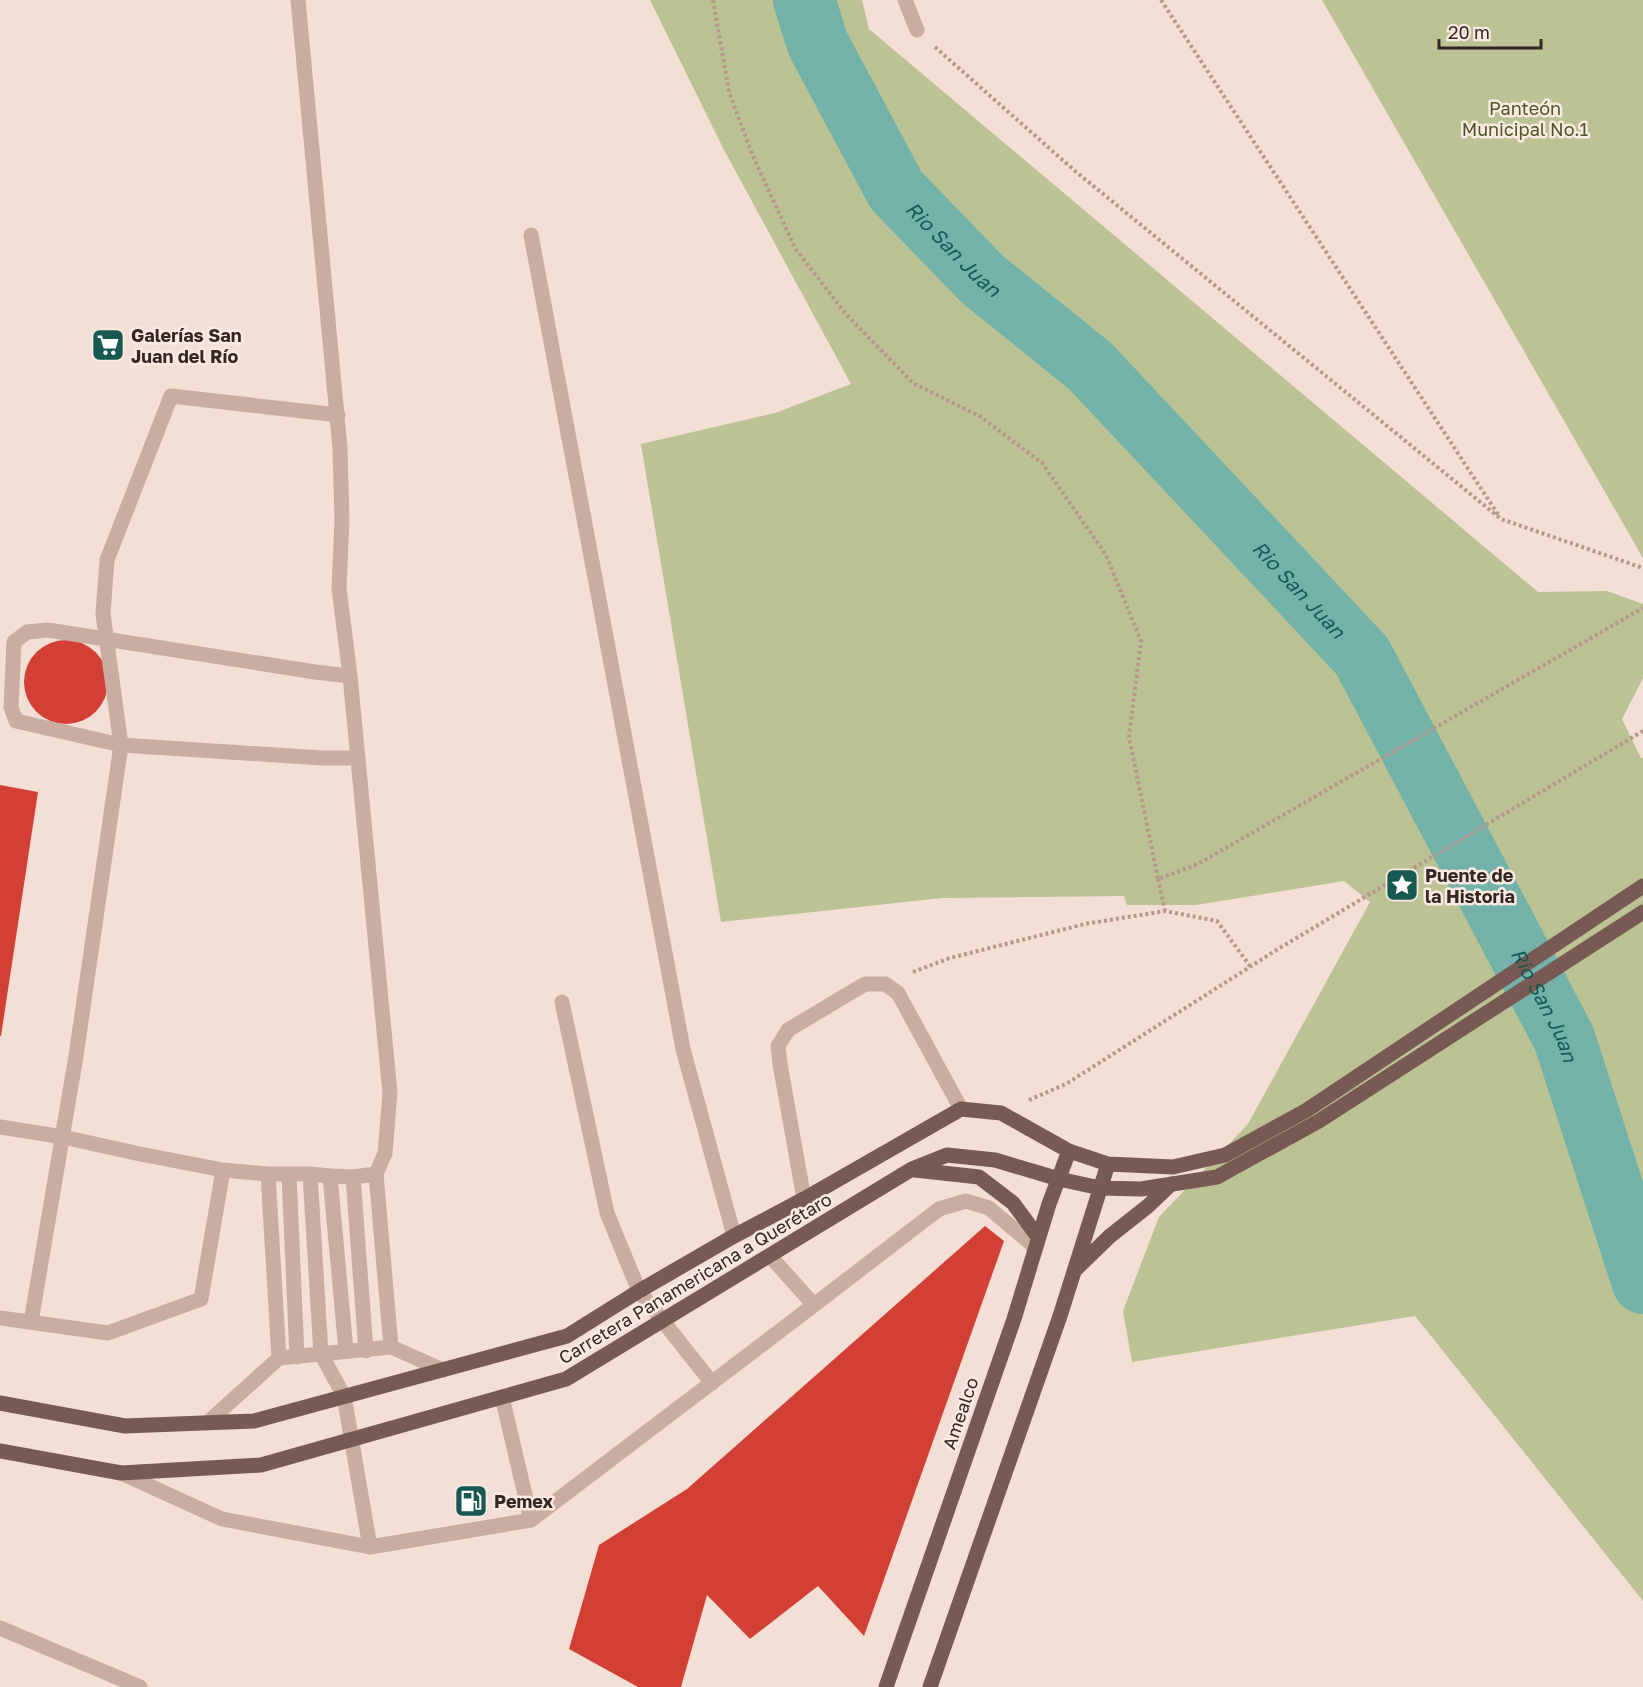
<svg xmlns="http://www.w3.org/2000/svg" width="1643" height="1687" viewBox="0 0 1643 1687" font-family="'Golos Text',sans-serif">
	<rect width="100%" height="100%" fill="#f3dfd5"/>
	<path fill="#bbc294" d="M650,0h212l7,29 669,563 69,-1 36,13v74l-21,41 19,39h2v843l-228,-285 -283,46 -9,-51 36,-94 89,-93 122,-222 -26,-21 -148,24h-69l-3,-9 -182,2 -221,24 -80,-478 134,-31 76,-29 -128,-236z
		M1322,0h321v558z"/>
	<g fill="none" stroke-linecap="round" stroke-linejoin="round">
		<path stroke="#72b2a9" stroke-width="62" id="s1" d="M804,0l14,44 78,146 86,89 108,87 272,290 202,382 79,245"/>
	</g>
	<path fill="#d13f35" d="M24 682a42 42 0 1 1 84 0a42 42 0 1 1-84 0Z
		M0,785l38,7 -37,244h-1z
		M985,1226l19,15 -140,395 -46,-50 -68,53 -43,-44 -26,92h-43l-69,-38 30,-104 88,-56z"/>
	<g fill="none" stroke-linecap="round" stroke-linejoin="round">
		<path stroke="#b7968b" stroke-width="4" stroke-dasharray="3 3" stroke-linecap="butt" d="M713,0l16,92 23,62 43,94 50,65 68,70 68,34 61,46 64,92 35,86 -12,96 29,142 40,-15 445,-256
			M1161,0l338,516
			M935,47l140,124 426,348 142,49
			M1158,879l7,32
			M913,972l37,-14 135,-34 80,-13 52,10 33,45
			M1029,1100l37,-16 212,-135 365,-218"/>
		<path stroke="#cbaca1" stroke-width="15" d="M905,0l12,30
			M531,235l152,814 51,187
			M350,676l-35,-4 -267,-42 -21,2 -13,10 -3,65 5,14 105,24 201,13h36
			M562,1002l45,211 32,78 73,92
			M0,1127l63,10 77,17 83,16 45,4h42l20,2 23,1 23,-3 9,-21 5,-60 -40,-417 -11,-88 3,-68 -2,-72 -42,-448
			M268,1174l11,184
			M310,1174l11,180 23,42 26,151
			M376,1174l15,173
			M289,1175l8,182
			M330,1176l16,175
			M353,1177l13,174
			M804,1199l-24,-135 -2,-18 10,-16 77,-46h20l13,9 63,116
			M770,1256l44,49 125,-96 27,-8 23,7 46,39
			M0,1318l108,15 93,-34 22,-129
			M31,1322l45,-266 45,-311 -18,-131 4,-54 64,-164 167,19
			M207,1423l72,-65 112,-11 52,23
			M121,1473l101,46 148,28 161,-27 -29,-123
			M531,1520l283,-215
			M0,1628l140,59"/>
		<path stroke="#785954" stroke-width="15" d="M915,1170l64,7 34,26 25,34
			M1076,1269l34,-33 38,-30 23,-22
			M0,1403l125,23 129,-5 313,-85 72,-45 95,-55 70,-37 157,-90 40,4 68,38 39,13 65,3 52,-12 82,-45 336,-224
			M0,1451l121,22 140,-8 305,-86 346,-210 35,-14 48,5 64,19 41,9 41,1 76,-12 102,-56 324,-209
			M886,1687l128,-368 35,-115 20,-53
			M930,1687l130,-371 48,-152"/>
	</g>
	<defs>
		<g id="supermarket-square" transform="scale(1.725)"><rect x="-9" y="-9" width="18" height="18" rx="4" fill="#175951" stroke="#faeae1"/><path d="M-6-5.5h2.5l.6 2H6L4.5 2H-2.5L-4.4-4H-6ZM-1.5 3.2a1.3 1.3 0 1 0 .1 0ZM3 3.2a1.3 1.3 0 1 0 .1 0Z" fill="#fff"/></g>
		<g id="sight-square" transform="scale(1.725)"><rect x="-9" y="-9" width="18" height="18" rx="4" fill="#175951" stroke="#faeae1"/><path d="M0-6L1.8-2.2L6-1.7L2.9 1.2L3.7 5.4L0 3.3L-3.7 5.4L-2.9 1.2L-6-1.7L-1.8-2.2Z" fill="#fff"/></g>
		<g id="fuel-square" transform="scale(1.725)"><rect x="-9" y="-9" width="18" height="18" rx="4" fill="#175951" stroke="#faeae1"/><path d="M-5.5-6h7V0h2V4h1.3V-2.5L3-4.5l.8-.8L6-3V5H2.5V1h-1V6h-7ZM-4.2-4.7v3.2H.2V-4.7Z" fill="#fff"/></g>
	</defs>
	<g fill-rule="evenodd">
		<use href="#supermarket-square" x="108" y="345"/>
		<use href="#sight-square" x="1402" y="885"/>
		<use href="#fuel-square" x="471" y="1501"/>
	</g>
	<g text-anchor="middle" dominant-baseline="central" stroke-width="5" stroke-linejoin="round" paint-order="stroke">
		<g font-size="18" fill="#4c5526" stroke="#faeae1">
			<text x="1525" y="108">Panteón<tspan x="1525" dy="21">Municipal No.1</tspan></text>
		</g>
		<g font-size="18" font-weight="bold" fill="#352624" stroke="#faeae1" text-anchor="start">
			<text x="131" y="335">Galerías San<tspan x="131" dy="21">Juan del Río</tspan></text>
			<text x="1425" y="875">Puente de<tspan x="1425" dy="21">la Historia</tspan></text>
			<text x="494" y="1501">Pemex</text>
		</g>
		<g font-size="18" fill="#352624" stroke="#faeae1">
			<text transform="translate(695 1278) rotate(-31)">Carretera Panamericana a Querétaro</text>
			<text transform="translate(960 1413) rotate(-71)">Amealco</text>
		</g>
		<g font-size="20" font-style="italic" fill="#175951" stroke="#faeae1">
			<text stroke="none"><textPath href="#s1" startOffset="294">Rio San Juan</textPath></text>
			<text stroke="none"><textPath href="#s1" startOffset="780">Rio San Juan</textPath></text>
			<text stroke="none"><textPath href="#s1" startOffset="1266">Rio San Juan</textPath></text>
		</g>
	</g>
	<path d="M1439 39v9h102v-9" fill="none" stroke="#352624" stroke-width="3"/>
	<text x="1448" y="39" font-size="18" fill="#352624" stroke="#faeae1" stroke-width="4.5" paint-order="stroke">20 m</text>
</svg>
